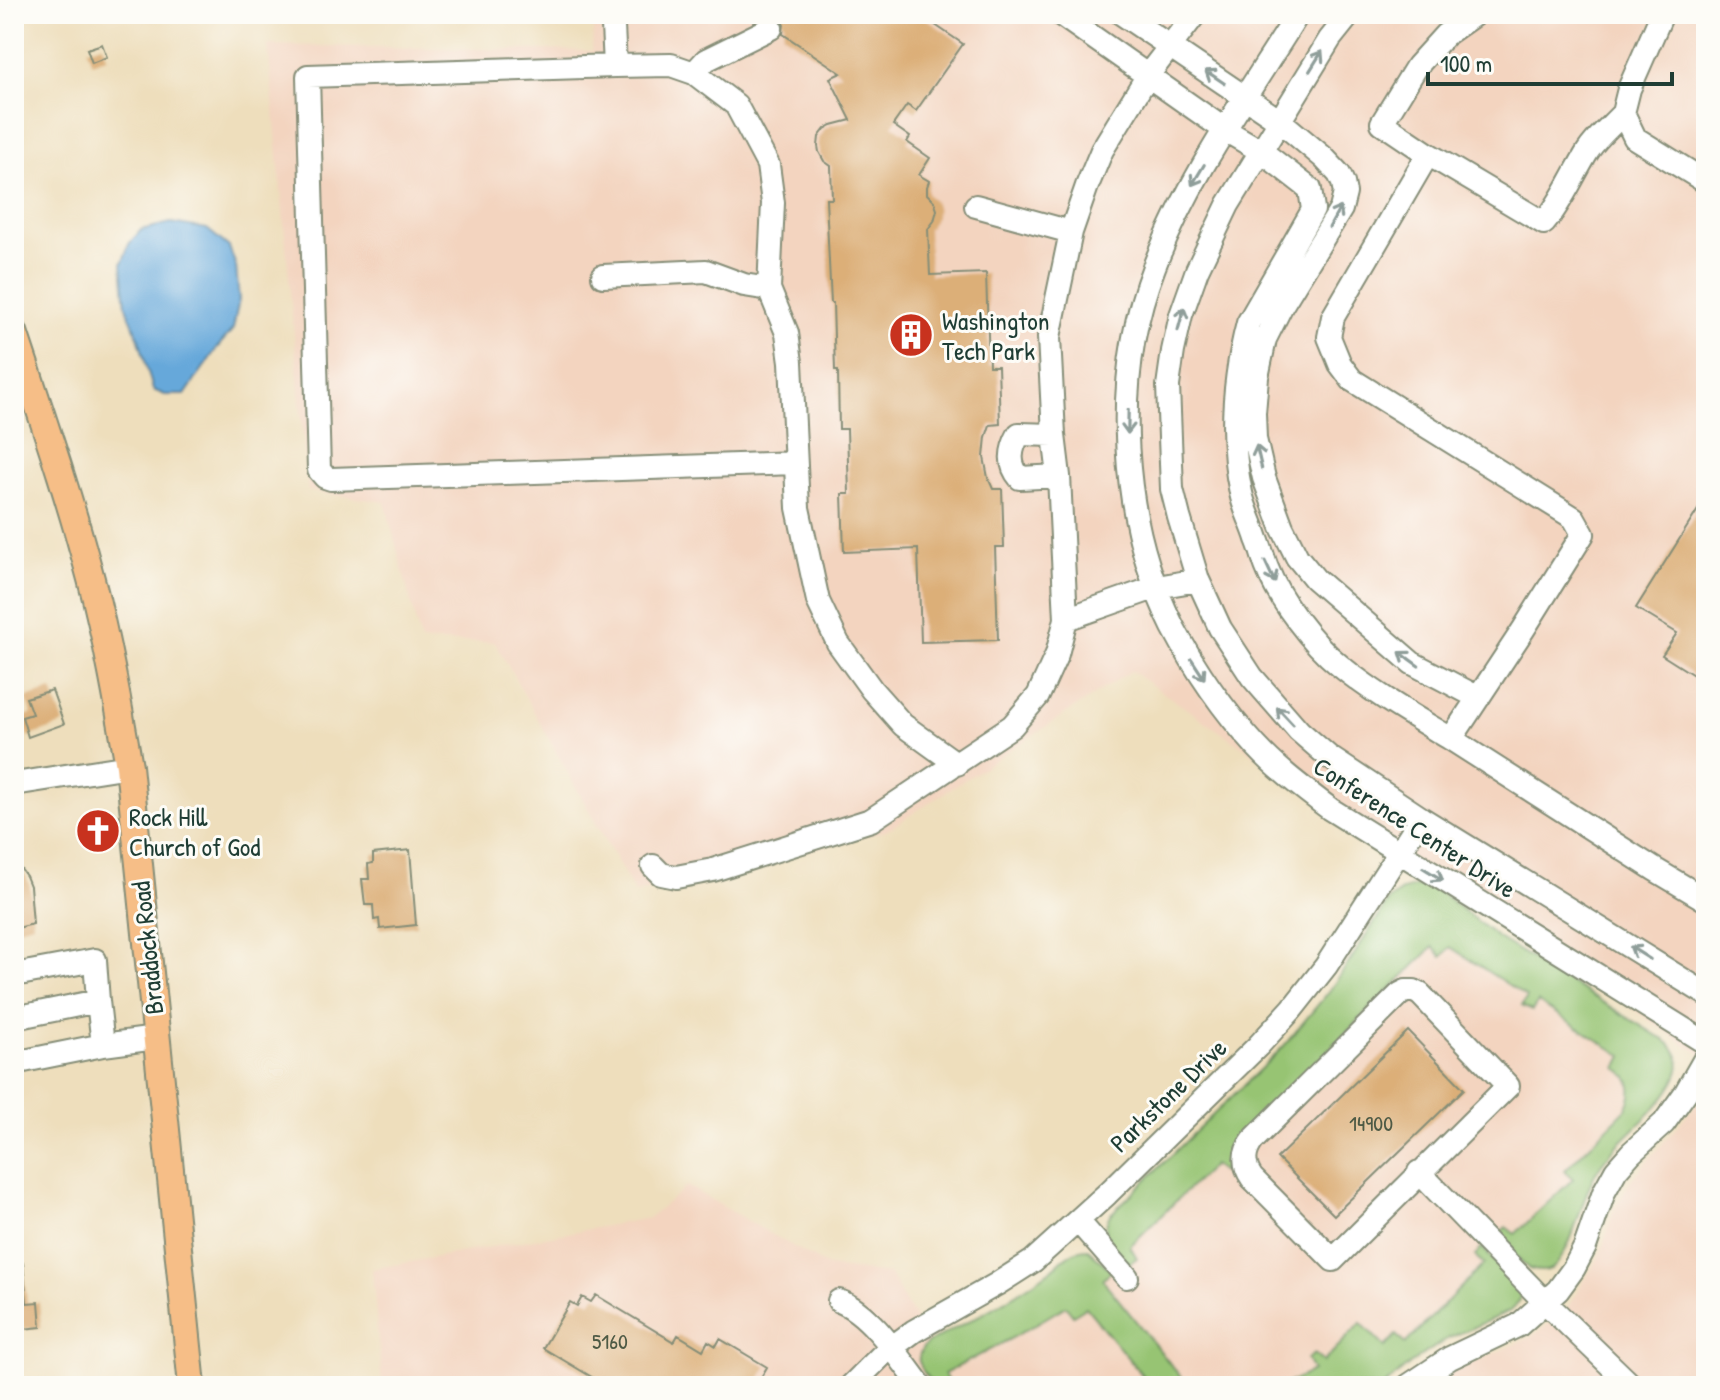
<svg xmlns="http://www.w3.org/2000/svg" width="1720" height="1400" viewBox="0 0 1720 1400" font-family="'Patrick Hand',sans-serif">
	<rect width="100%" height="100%" fill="#fdfcf7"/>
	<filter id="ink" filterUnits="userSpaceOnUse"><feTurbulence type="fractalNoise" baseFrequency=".0125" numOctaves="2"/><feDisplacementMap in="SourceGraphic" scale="16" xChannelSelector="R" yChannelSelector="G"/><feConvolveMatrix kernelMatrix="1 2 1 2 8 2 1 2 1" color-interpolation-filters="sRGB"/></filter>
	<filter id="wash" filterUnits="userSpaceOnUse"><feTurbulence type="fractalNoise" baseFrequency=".006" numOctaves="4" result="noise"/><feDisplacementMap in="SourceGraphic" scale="32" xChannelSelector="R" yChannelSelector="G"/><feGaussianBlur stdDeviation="1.8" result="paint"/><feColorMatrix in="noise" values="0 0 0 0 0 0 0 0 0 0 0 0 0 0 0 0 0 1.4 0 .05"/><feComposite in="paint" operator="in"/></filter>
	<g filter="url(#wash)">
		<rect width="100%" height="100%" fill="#eedebc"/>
		<path fill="#f3d4bf" d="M594,14h1112v1044l-307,-205 -268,-182 -245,160 -251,62 -140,-251h-74l-36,-140 -77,-11 -40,-446 324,6z
			M1433,947h17l173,109 -6,11 15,17 -6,25 -61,61 8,8 -168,166 -20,4 -24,-24 -47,47 -32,15h-94l-86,-107 28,-32z
			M1706,1093v293h-286l111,-49 34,-25 36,-59 12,-41 17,-31z
			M687,1186l142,81 60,7 40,68 -7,5 -1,23 14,16h-553l-10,-117 277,-51z
			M1066,1305l20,1 65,80h-213l6,-12z"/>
		<path fill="#97c473" stroke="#5b8054" stroke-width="2" d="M1423,884l16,7 59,47 171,105c9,10 14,20 8,33 -18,39 -60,61 -82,98 -15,28 -19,65 -38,90 -7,9 -18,8 -28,5l-33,-33 10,-9 9,7 58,-55 -8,-9 61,-61c9,-16 7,-31 -9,-41l6,-12 -85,-54 -6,9 -10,-5 5,-9 -77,-50 -8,10 -9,-10 -196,194 -2,18 -13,13 -9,-7 -83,81 7,12 -9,6c-12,-15 -31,-29 -18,-49l173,-168 44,-53 21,-30 41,-64 14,-10z
			M1482,1247l38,44v9l-10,11 -63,28 -36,24 -27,23h-102l31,-15 -6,-12 7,-5 9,8 38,-39 24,24 11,-12 9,9 79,-80 -9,-8z
			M1088,1249l24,22 -10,8 86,107h-37l-65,-79 -13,8 -7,-9 -52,31 -70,37 6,12h-15c-13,-15 -26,-28 -6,-44 42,-22 85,-44 123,-73 12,-10 20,-20 36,-20z"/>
		<path fill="#66a8da" stroke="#427287" stroke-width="2" d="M171,223l36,6 22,18 7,19 3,34 -6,29 -16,19 -32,47h-20l-12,-5 -14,-51 -13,-33 -4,-42 7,-20 12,-14z"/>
		<g id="blocks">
			<path fill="#dcaf78" d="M755,14h164l44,30 -47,67 -9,-6 -14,20 17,12 -3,5 23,16 -11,17 10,6 -2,6v7l7,7 3,9 -3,11 -6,8 2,46 56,-2 3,93h9l2,58 -10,1 -4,12 -2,20 4,21 5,11h9l2,58h-9l3,93 -77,2 -3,-93 -74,3 -2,-58h7l-2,-65h-8l-1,-58h-3l-2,-68h-2l-5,-104h6l-1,-33 -7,-5 -5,-9 -1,-6 1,-9 6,-8 7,-4 19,-5 -21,-42 11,-5 -58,-39 1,-11 -5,-6 -8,-3 -11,4z
				M102,44l5,13 -15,6 -5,-14z
				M1706,497v186l-44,-28 15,-22 -41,-25z
				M52,690l12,34 -36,13 -6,-20 10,-3 -6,-16z
				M410,850l6,75 -36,4 -1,-10 -5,1 -1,-15h-8l-3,-26h7l-1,-15 5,-1v-9z
				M14,860l12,16 4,10 3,38 -19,5z
				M1408,1031l56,58 -130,126 -57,-57z
				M23,1263l4,40 12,-1 2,25 -18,2 -1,-7 -8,1v-59z
				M596,1295l78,47 4,-7 25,15 5,-9 8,5 4,-7 47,28 -11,19h-149l-64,-38 27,-46 7,4 5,-9 9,5z"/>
		</g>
	</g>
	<g filter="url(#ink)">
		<use href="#blocks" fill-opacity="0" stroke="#868e78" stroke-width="2"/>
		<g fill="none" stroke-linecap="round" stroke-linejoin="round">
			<g stroke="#868e78" stroke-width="26">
				<path id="minor" d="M615,14l-2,12 2,40 56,-1 23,8 42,32 32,60 5,38 -4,86 18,44 4,29 7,146 20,93 20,42 34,47 31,35 54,39
					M1060,14l165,116 36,21 49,38 3,21 -65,113c-14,54 -19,114 -7,170 3,15 11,30 16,46 4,9 6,19 10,29 12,32 45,75 72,97 34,28 74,51 112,74
					M1122,14l158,107 44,37 15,16 4,9 2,10 -4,16 -59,96 -17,34 -8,38 -3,36 1,26 9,39 18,49 15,30 18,22 97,84 65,34
					M1298,14c-51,82 -109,162 -144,253 -43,110 -34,254 19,360 22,42 51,84 83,119 22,24 48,43 74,63l376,234
					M1350,14l-20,25 -102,166 -31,65 -16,45 -8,36 -5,35 4,103 7,28 19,63 22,48 32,49 47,54 30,26 92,61 285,176
					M1475,14l-30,21 -28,31 -35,57 46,31 -95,163 -4,20 11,27 12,16 222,138 9,16 -60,96 -72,109 203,130 52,31
					M1662,14l-33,75 -6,24 12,25 71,44
					M615,66l-307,10 11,394 6,7 6,2 464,-16
					M694,73l12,-13 65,-32
					M1428,154l116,69c18,-21 29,-48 44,-72 9,-14 24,-26 35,-38
					M976,206l95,26 16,-46 15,-36 46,-75 47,-61
					M603,276l103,-5 38,14 25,4
					M1054,435l-35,-1c-9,16 -11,30 1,44l39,-2
					M1066,619l91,-32 41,-7
					M14,784l115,-18
					M653,866l8,8 15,3 37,-7 158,-50 141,-94 26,-30 19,-42 9,-35 -7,-143 -5,-41 -5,-98 22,-105
					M14,975l81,-15 3,41
					M1406,991h8l6,3 88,92 -175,174 -81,-82c-9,-13 -9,-25 1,-38l147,-146z
					M14,1018l84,-17 5,44
					M14,1063l89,-18 53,-7
					M1419,1172l126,130 87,84
					M1078,1221l49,56
					M839,1301c31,11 62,59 82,85
					M851,1386l32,-32 31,-23 83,-47 36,-23 74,-67 151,-148 34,-37 34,-43 95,-148
					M1408,1386l42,-28 69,-33 39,-35 16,-22 11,-21 19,-55 12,-22 15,-17 33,-30 22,-31 20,-35"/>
			</g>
			<g stroke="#868e78" stroke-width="30">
				<path id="major" d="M14,332c27,82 55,163 77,247 16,61 27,124 38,187l63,620"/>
			</g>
			<use href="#minor" stroke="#fff" stroke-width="22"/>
			<use href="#major" stroke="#f6be87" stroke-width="26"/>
		</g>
		<defs><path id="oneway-shaft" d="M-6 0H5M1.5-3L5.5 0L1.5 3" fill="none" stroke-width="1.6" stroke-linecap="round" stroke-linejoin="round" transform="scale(2)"/></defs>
		<g stroke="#8f9e9a">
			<use href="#oneway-shaft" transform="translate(1316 61) rotate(-58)"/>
			<use href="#oneway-shaft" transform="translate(1215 77) rotate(-146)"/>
			<use href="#oneway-shaft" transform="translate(1198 175) rotate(121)"/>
			<use href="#oneway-shaft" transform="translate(1335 217) rotate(-61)"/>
			<use href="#oneway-shaft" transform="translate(1181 319) rotate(-75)"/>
			<use href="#oneway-shaft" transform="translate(1128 422) rotate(91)"/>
			<use href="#oneway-shaft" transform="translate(1259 457) rotate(-103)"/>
			<use href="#oneway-shaft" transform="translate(1270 572) rotate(65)"/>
			<use href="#oneway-shaft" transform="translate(1409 659) rotate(-144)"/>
			<use href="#oneway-shaft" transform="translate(1198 669) rotate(57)"/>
			<use href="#oneway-shaft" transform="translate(1285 716) rotate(-133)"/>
			<use href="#oneway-shaft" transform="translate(1433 874) rotate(32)"/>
			<use href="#oneway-shaft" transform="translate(1640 953) rotate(-148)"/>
		</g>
	</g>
	<defs>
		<g id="building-disc" transform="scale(2.3)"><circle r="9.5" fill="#c8321e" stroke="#fdfcf7"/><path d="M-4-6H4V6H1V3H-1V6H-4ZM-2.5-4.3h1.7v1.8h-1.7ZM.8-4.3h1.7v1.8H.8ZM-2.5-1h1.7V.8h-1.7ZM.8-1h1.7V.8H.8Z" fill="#fff"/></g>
		<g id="church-disc" transform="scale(2.3)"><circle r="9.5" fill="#c8321e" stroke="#fdfcf7"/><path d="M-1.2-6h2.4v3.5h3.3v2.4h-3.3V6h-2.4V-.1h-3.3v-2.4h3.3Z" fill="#fff"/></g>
	</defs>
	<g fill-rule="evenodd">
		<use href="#building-disc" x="911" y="335"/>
		<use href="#church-disc" x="98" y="831"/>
	</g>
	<g text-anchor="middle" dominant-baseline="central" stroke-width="6" stroke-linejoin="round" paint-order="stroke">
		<g font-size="22" fill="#4e5a45">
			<text x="1371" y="1123">14900</text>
			<text x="610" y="1341">5160</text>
		</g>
		<g font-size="26" fill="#1f3d34" stroke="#fdfcf7" text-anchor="start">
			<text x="942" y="320">Washington<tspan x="942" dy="30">Tech Park</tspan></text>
			<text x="129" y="816">Rock Hill<tspan x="129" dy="30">Church of God</tspan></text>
		</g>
		<g font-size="26" fill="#1f3d34" stroke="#fdfcf7">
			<text transform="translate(1415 827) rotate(33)">Conference Center Drive</text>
			<text transform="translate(147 948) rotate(-96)">Braddock Road</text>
			<text transform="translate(1168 1095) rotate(-44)">Parkstone Drive</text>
		</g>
	</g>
	<rect width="1720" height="1400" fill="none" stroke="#fdfcf7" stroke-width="48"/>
	<path d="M1428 72v12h244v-12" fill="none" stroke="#1f3d34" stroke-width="4"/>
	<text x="1440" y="72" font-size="24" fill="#1f3d34" stroke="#fdfcf7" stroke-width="6" paint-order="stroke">100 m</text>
</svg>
